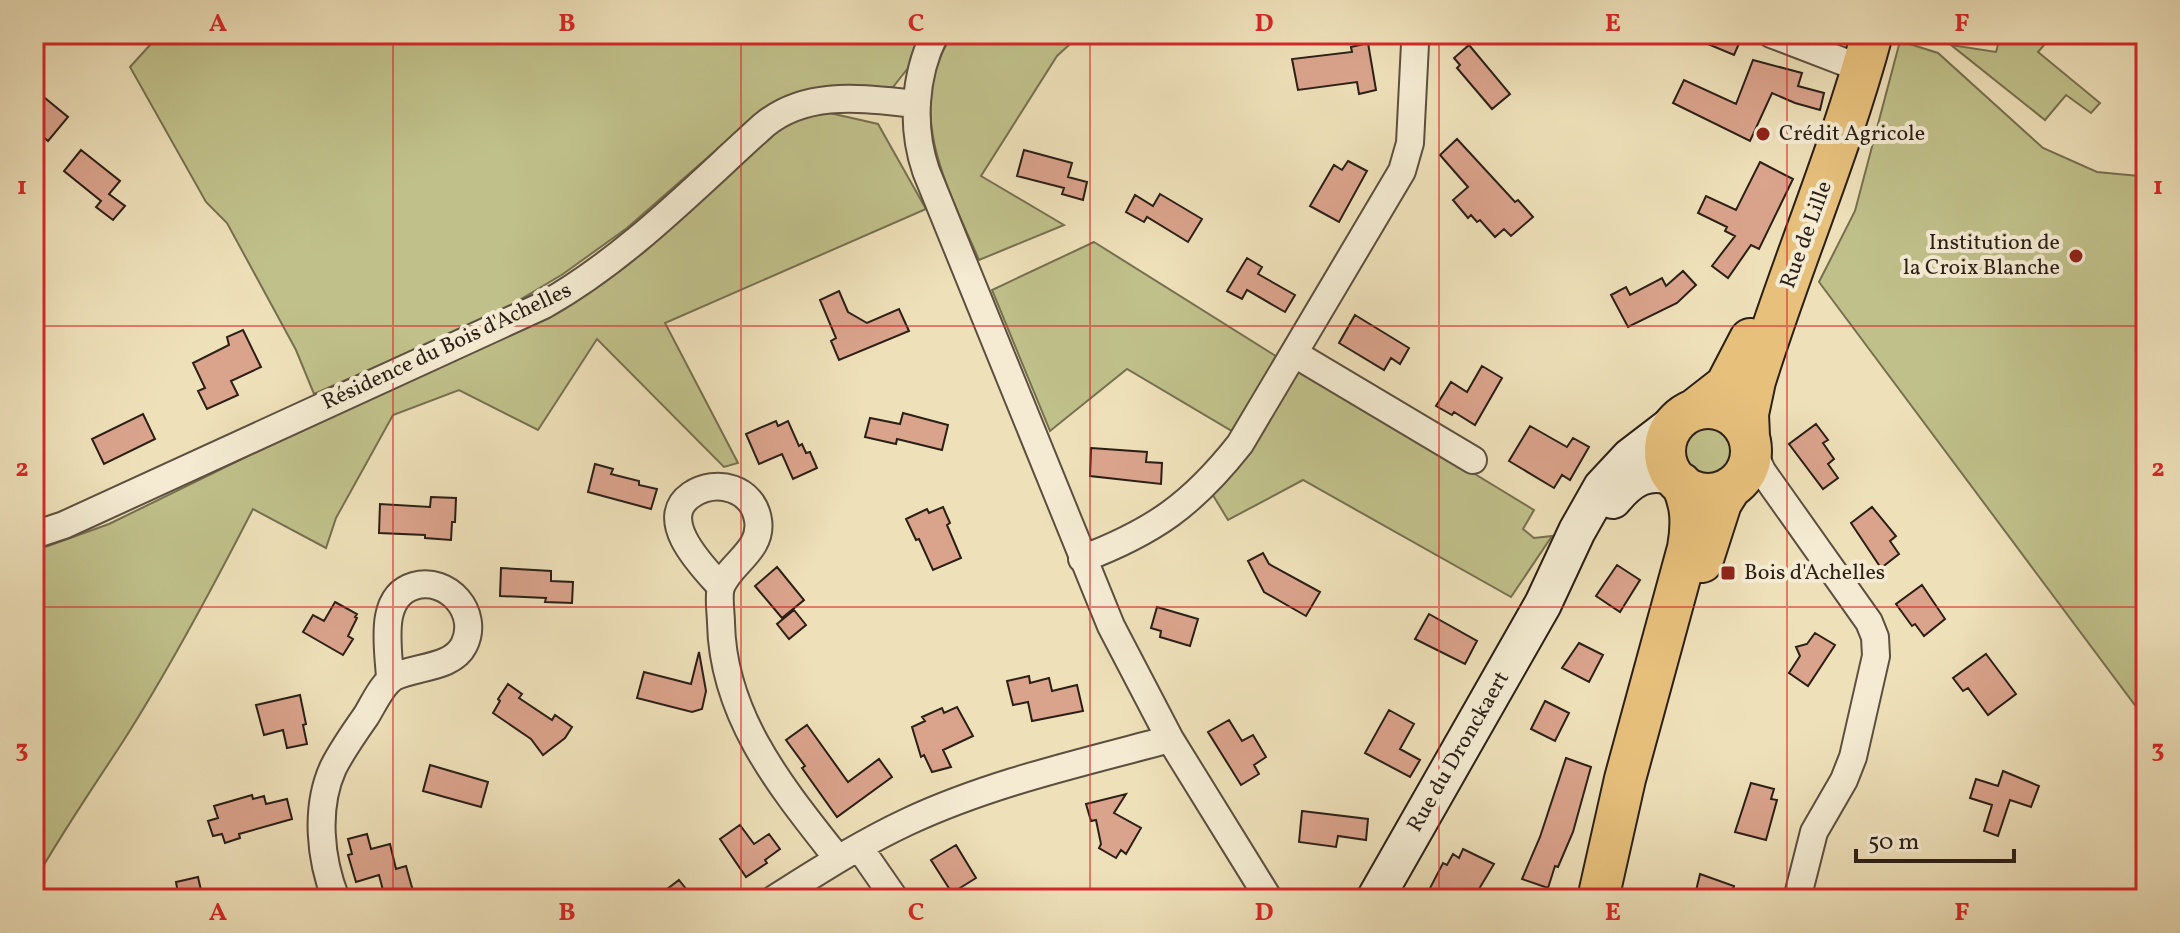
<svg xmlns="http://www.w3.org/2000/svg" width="2180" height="933" viewBox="0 0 2180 933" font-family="Vollkorn,serif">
	<rect width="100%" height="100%" fill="#eee0b9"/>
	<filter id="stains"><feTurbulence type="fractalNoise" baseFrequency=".0025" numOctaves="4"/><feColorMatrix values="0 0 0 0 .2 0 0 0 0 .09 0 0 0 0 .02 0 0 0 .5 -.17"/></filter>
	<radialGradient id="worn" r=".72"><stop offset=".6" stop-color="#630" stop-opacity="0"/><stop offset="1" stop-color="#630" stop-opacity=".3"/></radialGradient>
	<path fill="#c0c08a" stroke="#767050" stroke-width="2" d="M160,34h764l-16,34 -15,19 -42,5 -47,1 -28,8 -37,29 -112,98 -64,46 -65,39 -184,81 -18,-44 -69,-127 -21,-21 -76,-135z
		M953,34h128l-24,22 -76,120 83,49 -85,35c-31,-72 -77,-152 -26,-226z
		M2001,34h20v3l24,7 -7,8 62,51 -9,10 -25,-18 -21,25 -94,-75 45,7z
		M1900,41l38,12 105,95 54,24 42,4 7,-8v552l-327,-438 36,-71z
		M821,111l57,13 48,85 -261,114 73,140 -14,4 -127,-128 -59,91 -79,-40 -66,25 -57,103 -10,30 -73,-39c-41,80 -83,159 -131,234 -30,46 -61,91 -88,139v-331l75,-27 383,-187 293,-216z
		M1094,242l185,116 -42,76 -110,-65 -77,62 -58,-141z
		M1297,366l237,144 -11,19 11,9 18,-2 -41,61 -208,-117 -75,40 -17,-28z
		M1678 449a29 29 0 1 1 58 0a29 29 0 1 1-58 0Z"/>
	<path fill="#daa38c" stroke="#2b1f16" stroke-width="2" d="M1684,34h44l13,5 -7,16z
		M1368,43l8,47 -17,4 -2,-12 -59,8 -6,-31 60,-7 -1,-5z
		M1469,45l41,49 -18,15 -35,-41 3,-3 -6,-7z
		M1753,60l49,13 -4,13 26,7 -4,17 -25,-7 -23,-10 -22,48 -77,-38 11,-23 52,24z
		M34,89l34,28 -20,24 -14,-12z
		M1457,139l58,63 3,-2 15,17 -22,19 -7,-7 -9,8 -15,-17 -3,2 -6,-7 -3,3 -15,-18 15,-13 -28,-32z
		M81,150l39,31 -11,13 16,12 -12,14 -17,-13 5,-6 -37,-30z
		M1024,150l48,13 -4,14 19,5 -4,18 -21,-6 2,-6 -47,-12z
		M1348,161l19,10 -28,51 -29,-16 24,-41 8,5z
		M1760,162l33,17 -34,70 -8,-4 -23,33 -16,-12 23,-30 -10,-5 2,-4 -29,-14 8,-17 30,14z
		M1160,194l42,25 -14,23 -41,-25 -3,5 -18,-10 9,-17 18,11z
		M1247,258l15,9 -4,7 37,21 -10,17 -38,-22 -5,9 -15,-8z
		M1683,271l13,14 -19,18 -49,24 -17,-32 15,-8 4,8 32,-17 4,8z
		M839,291l9,21 19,11 32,-14 10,22 -70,29 -8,-19 5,-3 -16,-38z
		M1355,315l54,33 -9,16 -9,-6 -7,12 -45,-27z
		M243,330l18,37 -30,14 7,14 -31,14 -9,-18 7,-3 -12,-25 36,-18 -2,-8z
		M1482,366l20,12 -27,47 -21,-13 -2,3 -16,-9 15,-24 16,10z
		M903,413l45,12 -6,25 -45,-11 -1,5 -31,-7 5,-19 30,6z
		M143,414l12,25 -51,25 -12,-25z
		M776,421l2,5 10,-5 11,25 3,-2 4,9 4,-1 7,16 -24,11 -11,-25 -23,10 -13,-30z
		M1816,424l12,16 -5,3 11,16 -6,5 10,14 -15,11 -34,-45z
		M1530,426l37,21 6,-9 16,9 -19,33 -8,-5 -8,13 -45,-27z
		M1091,448l56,4 -1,10 16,1 -1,21 -71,-8z
		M595,464l18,5 -2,5 28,7v4l18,4 -6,20 -63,-17z
		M431,497l25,1 -1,24h-3l-1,18 -26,-2v-3l-46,-2 1,-29 50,3z
		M943,507l7,16 -3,2 14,33 -28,12 -14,-31 -3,1 -10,-21 21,-10 2,4z
		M1872,507l24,29 -6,5 9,13 -18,14 -30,-45z
		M1263,553l6,11 51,28 -14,24 -42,-24 -16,-31z
		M1617,565l23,15 -20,32 -24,-16z
		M777,567l27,33 -22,18 -27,-32z
		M501,568l50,3v10l22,1 -1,21 -27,-1 1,-4 -46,-2z
		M1922,585l23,34 -21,17 -9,-12 -3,2 -16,-22z
		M335,602l22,12 -2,3 2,1 -9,18 5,3 -10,16 -40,-23 10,-17 11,6z
		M1157,607l41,12 -8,27 -30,-9 1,-6 -10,-3z
		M794,610l12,15 -17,14 -12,-15z
		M1429,614l48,27 -12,23 -50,-25z
		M1815,633l20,12 -27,41 -19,-13 11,-17 -4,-9 11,-3z
		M1579,643l24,12 -14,27 -27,-14z
		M699,652l7,39 -4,18 -10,3 -55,-14 7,-26 47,12z
		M1986,654l30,40 -28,21 -20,-27 -5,3 -10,-13z
		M1029,676l1,7 19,-5 3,13 25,-6 6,26 -51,10 -4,-19 -15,3 -6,-24z
		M508,684l14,10 -3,4 33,22 3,-5 17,12 -7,11 -22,17 -12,-16 -38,-26 7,-12 -2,-2z
		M300,695l6,29 -3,1 4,19 -20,4 -4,-18 -19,5 -8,-30z
		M1545,701l24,12 -14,28 -24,-12z
		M957,707l16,29 -30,14 8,17 -19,5 -8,-17 -3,2 -9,-30 13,-6 -3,-4 20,-9 2,5z
		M1389,710l25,14 -14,25 20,11 -10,17 -45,-24z
		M1229,720l13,21 11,-6 13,22 -12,8 5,9 -18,11 -33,-53z
		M807,725l41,57 31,-23 13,18 -55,40 -35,-49 3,-2 -19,-26z
		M1566,758l25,9 -18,65 -15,35 -3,-1 -7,22 -26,-9 18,-42z
		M430,765l58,17 -7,25 -58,-16z
		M2003,771l36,15 -8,21 -21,-7 -12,36 -14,-5 8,-26 -22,-7 6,-19 22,7z
		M1751,783l23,6 -3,10 6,1 -11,40 -31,-8z
		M1126,794l-12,19 27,15 -15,26 -5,-4 -5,8 -17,-10 2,-4 -5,-24 -5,1 -5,-17z
		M252,795l1,4 11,-3 2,8 21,-5 5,20 -53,15 1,4 -15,5 -3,-9 -9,2 -5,-15 10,-3 -4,-12z
		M1302,811l66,8 -2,21 -28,-4 -2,11 -37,-5z
		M740,825l14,19 15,-10 11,15 -15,11 2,3 -21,14 -26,-38z
		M367,834l4,15 19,-5 6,25 10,-3 7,25 -28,7 -6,-23 -23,7 -8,-27 4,-1 -4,-15z
		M956,845l20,33 -24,15 -21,-33z
		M1463,849l31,15 -21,35 -19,-9 -6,9 -19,-9 14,-27 4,2 6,-11 6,4z
		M1700,874l34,12 -4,13h-36z
		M198,877l5,22h-24l-3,-17z
		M679,880l15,19h-40z"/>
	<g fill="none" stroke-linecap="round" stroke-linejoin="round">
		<g stroke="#5c4f3f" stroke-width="30">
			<path id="minor" d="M935,34c-21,42 -24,93 -9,137l185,455 59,113 99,160
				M1771,34l81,31
				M1295,354l178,106
				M1751,446l11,25 107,151 6,15 1,19 -23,101 -9,23 -30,52 -17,67
				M34,535l30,-10 480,-220c83,-47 149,-116 220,-180 44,-36 100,-26 153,-21
				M1082,559c71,-27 110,-54 158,-115l162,-273 8,-28 5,-99
				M721,587c-17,-19 -66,-67 -30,-92 26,-17 62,-7 67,25 5,30 -28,43 -37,67 -3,9 0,26 0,36 2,95 62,166 117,236
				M859,847l36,52
				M336,899c-16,-40 -21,-91 -3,-131 9,-18 21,-35 33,-52 7,-11 16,-32 28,-39 21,-11 58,-8 70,-32 16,-32 -16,-69 -50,-59 -37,11 -25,64 -24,93
				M774,899c43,-27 86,-55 133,-77 83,-39 174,-59 263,-83"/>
		</g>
		<g stroke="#2b1f16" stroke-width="40">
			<path id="secondary" d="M1613,500c17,-21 34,-32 61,-23
				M1375,899l168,-295 34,-73 25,-44 28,-30 47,-36"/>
		</g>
		<g stroke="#2b1f16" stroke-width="44">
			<path id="primary" d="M1665 451a43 43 0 1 1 86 0a43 43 0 1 1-86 0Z
				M1694,410l32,-25 24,-46
				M1749,436l-1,-22 7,-33c36,-116 85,-228 117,-347
				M1702,562l19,-59 10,-16
				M1598,899l27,-120 63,-231c4,-23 4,-44 -7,-65"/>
		</g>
		<use href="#minor" stroke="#f4ebd2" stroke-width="26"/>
		<use href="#secondary" stroke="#f4ebd2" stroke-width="36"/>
		<use href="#primary" stroke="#e7c07c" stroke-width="40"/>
	</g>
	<path fill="none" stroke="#d62828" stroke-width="2" stroke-opacity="0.55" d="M393,34v865M741,34v865M1090,34v865M1439,34v865M1787,34v865M34,326h2112M34,607h2112"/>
	<g fill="#8f2418" stroke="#f4ebd2" stroke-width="3">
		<circle cx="1763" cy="134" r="8"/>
		<circle cx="2076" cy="256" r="8"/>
		<rect x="1720" y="565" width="16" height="16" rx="4"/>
	</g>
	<g text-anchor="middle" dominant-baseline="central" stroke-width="8" stroke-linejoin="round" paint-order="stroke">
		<g font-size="22" fill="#2b1f16" stroke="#f4ebd2" text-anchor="start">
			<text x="1779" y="134">Crédit Agricole</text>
			<text x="2060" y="243" text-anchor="end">Institution de<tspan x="2060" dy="25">la Croix Blanche</tspan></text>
			<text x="1744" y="573">Bois d'Achelles</text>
		</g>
		<g font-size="22" fill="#2b1f16" stroke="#f4ebd2">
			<text transform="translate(1807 235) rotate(-70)">Rue de Lille</text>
			<text transform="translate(447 347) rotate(-25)">Résidence du Bois d'Achelles</text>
			<text transform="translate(1459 752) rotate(-60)">Rue du Dronckaert</text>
		</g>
	</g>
	<rect width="2180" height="933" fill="none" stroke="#eee0b9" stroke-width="88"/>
	<path d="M1856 849v12h158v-12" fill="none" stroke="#2b1f16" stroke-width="4"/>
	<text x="1868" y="849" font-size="24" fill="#2b1f16" stroke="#f4ebd2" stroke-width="6" paint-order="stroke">50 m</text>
	<rect x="44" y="44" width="2092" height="845" fill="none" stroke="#d62828" stroke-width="3"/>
	<g font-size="26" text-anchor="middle" font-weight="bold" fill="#d62828">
		<text x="218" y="31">A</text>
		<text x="567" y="31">B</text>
		<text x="916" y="31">C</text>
		<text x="1264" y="31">D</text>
		<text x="1613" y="31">E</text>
		<text x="1962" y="31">F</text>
		<text x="22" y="194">1</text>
		<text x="2158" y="194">1</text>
		<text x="22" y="476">2</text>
		<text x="2158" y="476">2</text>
		<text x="22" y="757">3</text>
		<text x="2158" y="757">3</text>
		<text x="218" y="920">A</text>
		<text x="567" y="920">B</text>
		<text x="916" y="920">C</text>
		<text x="1264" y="920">D</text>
		<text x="1613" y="920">E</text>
		<text x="1962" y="920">F</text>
	</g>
	<rect width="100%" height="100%" filter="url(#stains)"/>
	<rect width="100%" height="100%" fill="url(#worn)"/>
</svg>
